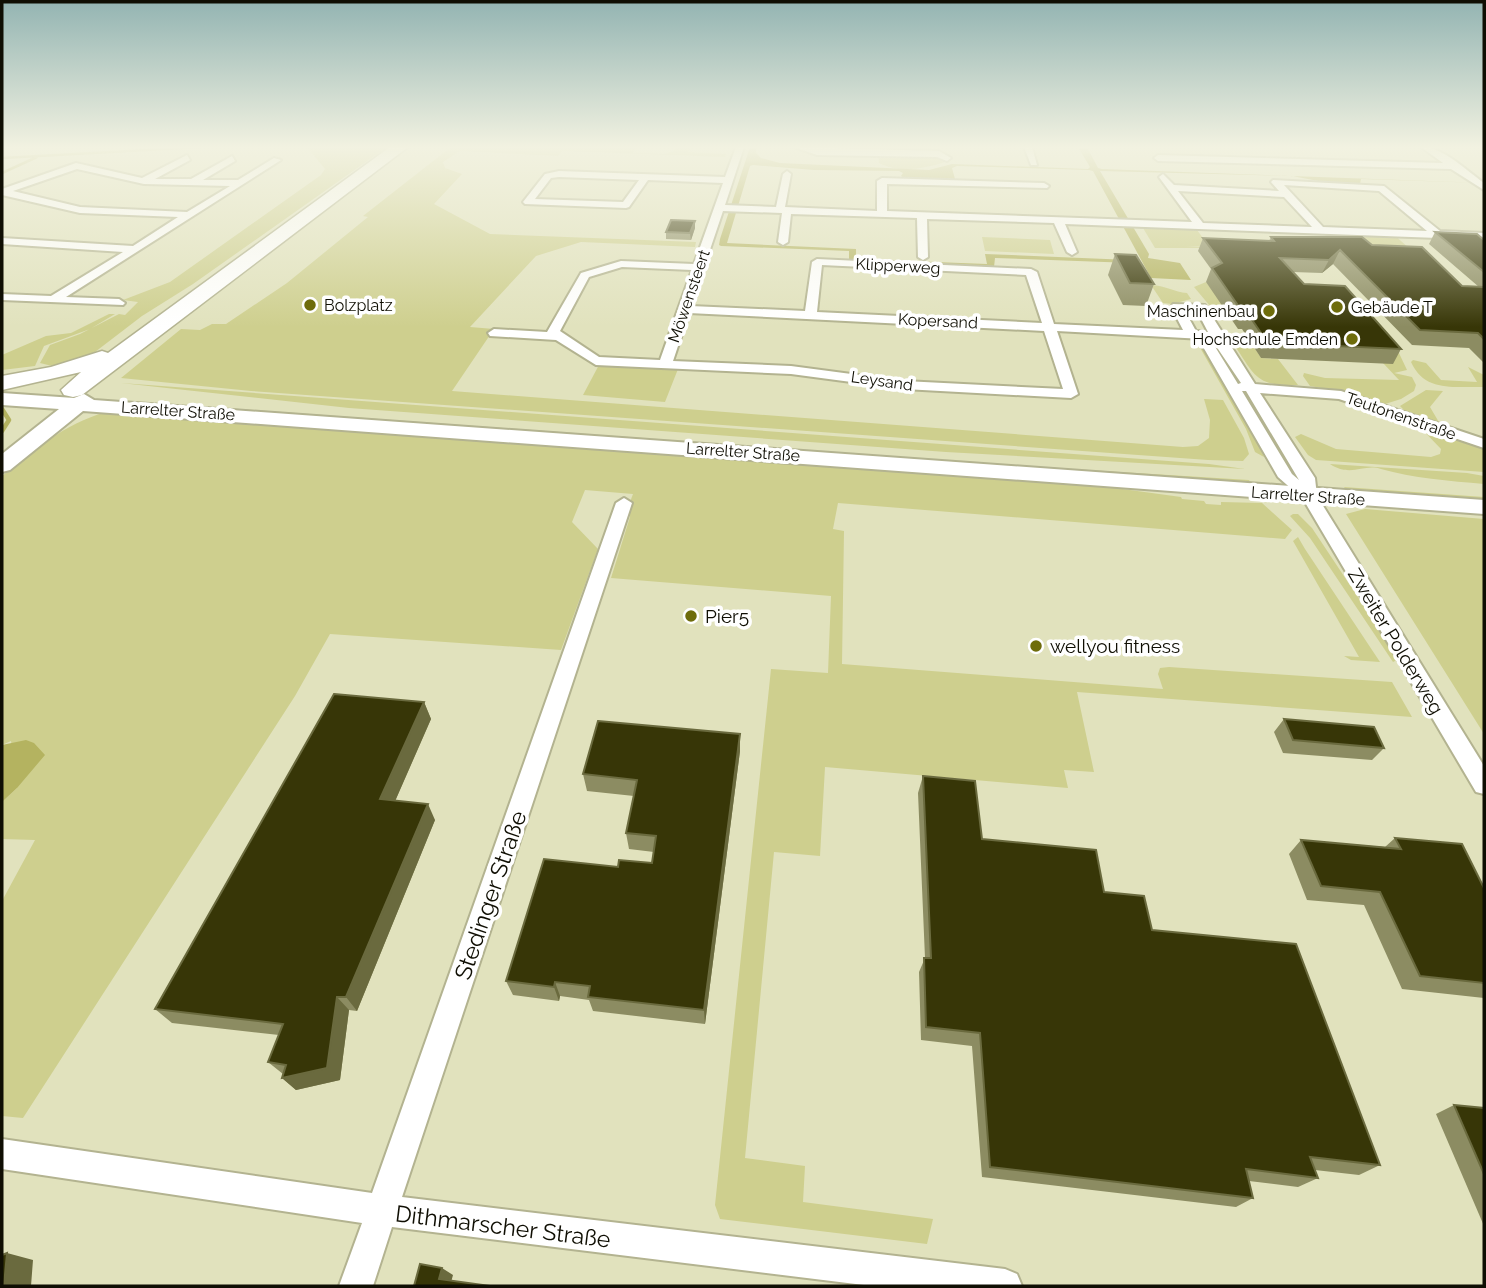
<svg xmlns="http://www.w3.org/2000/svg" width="1486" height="1288" viewBox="0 0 1486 1288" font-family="Raleway,sans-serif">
	<rect width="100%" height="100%" fill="#e1e2bd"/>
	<path fill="#cecf8e" d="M307,147h80l-194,137 -51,32 -47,36 -39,15 -16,-4 10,-18 30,-11 39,-20 6,1 13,-13 -15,-2 47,-18 151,-107 4,-6z
		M451,147h185l-3,6 31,1 10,-3 1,-3 -4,-1h41h-21l-3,5 38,2 -1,3 -163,-6 -4,5 -98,-5 -17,11 2,6 17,6 -28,30 56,30 206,8 -1,5 -114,-5 -45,14 -66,71 24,2 -42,62 731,56 15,-1 11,-8 1,-18 -6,-21 19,1 21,38 5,16 -6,7 -35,-1 -957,-69 -130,-13 60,-49 19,1 12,-6h14l61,-41 81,-66 -5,-1z
		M878,153l61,1 9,7c-21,7 -48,13 -69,2z
		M1140,223l54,3 15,20h-23l51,2h-82z
		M1321,231l71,2 18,16 -76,-5z
		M982,237l68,3 4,14 -69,-3z
		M1206,282l29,36 -21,-1 -8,-8 4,-3 -16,-19z
		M1151,285c16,1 23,7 36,8l4,6 -19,5 -9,-1z
		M109,314h6l-25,15 -46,17 -9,20 -33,4v-15l44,-19 25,-3z
		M1372,340l26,11 9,19 -13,3 18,4 4,8 -2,6 -13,8 -16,5 -34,-11 -41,-7 -7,-10 1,-3 21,5 74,2 -16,-17z
		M1198,344l6,1 52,91 8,21 -9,-5 -9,-23z
		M1235,346l19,1 7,11 17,1 20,26c-41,1 -42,-7 -63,-39z
		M1413,360l13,3 15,17 36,2 -9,-15 16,8v12c-29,-1 -59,6 -73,-25z
		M600,363l78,6 -13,33 -82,-7z
		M121,383l1088,81 36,5 -299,-17 -597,-44z
		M1426,390l17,1 -13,16 10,17 -34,-12 -6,-6z
		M128,401l570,41 -572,-40z
		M106,412l958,69 117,16 1,2 22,2 2,3 15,1v-3l41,1 30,27 -7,9 -447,-36 -5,26 11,2 -2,133 321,25 -5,-15 2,-6 9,-1 223,15 20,35 -335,-25 17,80 -30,-2 4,18 -243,-21 -5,89 -46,-4 -29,306 60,8 -2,36 130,17 -6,25 -207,-25 -5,-14 56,-536 57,4 3,-77 -220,-18 19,-61 -3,-7 6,-16 -48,-4 -13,32 26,27 -37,101 -231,-16 -35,62 -272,422 -21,-2v-215l33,-61 -33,-1v-37l15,-14 -6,-47 -9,4v-269c36,-27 59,-51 104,-64z
		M1419,421l65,23v28l-168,-12 -8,-5 -13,-18 6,-3 35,15 95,8 9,-3 1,-5 -26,-27z
		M946,461l303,19 3,5 -305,-22z
		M1330,464l137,9 17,3v8c-34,-3 -72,-6 -103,-15 -17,-6 -30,9 -51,-5z
		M1344,487l140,10v5l-136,-10z
		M1365,509l119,10v215l-138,-220z
		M1293,514h5l14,14 83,125 2,7 -4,2 -83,-124 -20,-22z
		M1298,537l7,12 75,113 -29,-2 -7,-4 15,1 -66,-116z"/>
	<path fill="#b4b360" d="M750,147h6v6l5,5 19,5 149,7 23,-6 136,5 2,-2 -12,-20h9l11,21 4,1 382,14 -123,-4 -1,5h-26l-42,-8 -192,-5 49,83 -1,4 32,5 11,17 -40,-2 -58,-107 -4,-1 -132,-4 -5,2 3,11 -51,-1 -3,-2 2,-3 -4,-2 -85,-1 -61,-5 -3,1 -23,77 129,6v10l131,5 -2,-10 145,6 2,3 -137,-5 -1,9 -145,-6v-10l-128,-5 -2,-1 1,-6z
		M26,740l8,3 11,12 -28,33 -15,14v-57z"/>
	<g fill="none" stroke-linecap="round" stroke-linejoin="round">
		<path stroke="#b4b360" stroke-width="2.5" d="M2,158l199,-11
			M2,173l35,-16"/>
		<path stroke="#b4b360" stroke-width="4.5" d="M2,409l7,11 -7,11"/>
		<g stroke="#b3b390" stroke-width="4">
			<path id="street" d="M736,147h8l-19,58 51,2 7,-33 4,-3 4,3 -6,33 92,4v-30l5,-3 162,5 5,3 -2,2 -160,-4v27l305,11 -33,-45 4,-3 11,11 105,6 -8,-9 2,-2 111,6 56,45 44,2v6l-46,-1 -373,-14 12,28 -5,3 -5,-3 -13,-29 -127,-4 1,38 -5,3 -5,-3 -1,-39 -126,-4 -3,28 -5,3 -5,-3 4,-29 -59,-2 -32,95 114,5 7,-49 5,-3 214,10 6,3 17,52 129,6 -12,-23 2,-3 32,1 50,79 86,7 143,48v9l-145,-49 -79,-6 55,85 2,18 167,270v28l-8,-2 -173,-293 -25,-22 -76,-132 6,-4 -5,-2 -146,-8 21,63 -7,4 -167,-9 -113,-15 -195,-9 -40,-25 -66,-4 -2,-3 6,-4 53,3 34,-59 40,-12 73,3 29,-81 -75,-3 -19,27 -3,1 -101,-4 -2,-2 22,-28 14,-3 166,6zM559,177l80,3 -16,22 -88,-3 16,-21zM1284,185l95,6 48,40 -104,-4zM1178,191l106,6 28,30 -109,-4zM822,265l204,10 16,48 -225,-11zM622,267l70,3 -32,90 -61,-3 -39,-26 29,-54zM1185,311h12l11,21 -12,-1zM689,313l355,18 19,58 -159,-8 -113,-15 -118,-5zM1214,345l2,1 25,37 -3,1zM1242,391h4l53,89 -7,-6z
				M794,147l145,4 12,7 -4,3 -10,-4 -120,-2z
				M1024,147h8l5,18h-6z
				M1421,147c21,-1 46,24 63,36v7l-33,-21 -293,-8 -4,-3 4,-3 285,8z
				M187,155l3,5 -35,19h36l41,-23 3,5 -32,19h35l36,-22 7,2 -215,137 53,2 6,4 -2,2 -121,-5v-6l49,2 72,-44 -121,-8v-6l131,8 45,-29 -98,-4 -78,-18v-6l74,-26 66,15zM77,169l67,15 86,2 -43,26 -107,-5 -67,-16z
				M624,498l8,5 -230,694 603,72 12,5 5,12h-150l-480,-59 -19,59h-34l23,-63 -360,-54v-30l370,54 244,-690z"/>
		</g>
		<g stroke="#b3b390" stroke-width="4">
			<path id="secondary" d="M2,393l72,5 10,-4 10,6 1390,100v14l-1401,-103 -73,59 -8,2v-18l57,-45 -57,-4z"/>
		</g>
		<g stroke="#b3b390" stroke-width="3">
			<path id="highway" d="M390,147h18l-326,248 -9,2 -9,-2 -3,-5 20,-18 -79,18v-14l49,-9 51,-16 6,2z"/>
		</g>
		<use href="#street" fill="#fff" fill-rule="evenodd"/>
		<use href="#secondary" fill="#fff" fill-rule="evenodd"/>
		<use href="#highway" fill="#fff" fill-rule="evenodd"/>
	</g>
	<path fill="#8c8c62" d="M695,221v7l-4,12 -25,-1v-7z
		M1435,232l49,8v123l-15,-15 -57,-3 -79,-81 -11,9 -29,-1 11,12 97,65 -8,15 -132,-6 -19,-29h-4l-32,-47 5,-13 -13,-18 5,-13 66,3 2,-4 101,8 90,41 17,1 -50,-43z
		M1115,254l39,30 -8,22 -23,-1 -15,-30z
		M424,702l7,17 -36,82 40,19 -78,191 -8,-1 -9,70 -44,10 -14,-12 1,-4 -15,-12 11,-27 -107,-12 -17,-14z
		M1284,719l100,29 -12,12 -89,-7 -9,-21z
		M740,751l-35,273 -112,-13 -4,-11 -29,-4 -1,5 -46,-6 -7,-14 112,-114 34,-4 2,-11 -25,-3 -3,-16 8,-37 -47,-5 -4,-17z
		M923,776l59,63 122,53 48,38 228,235 -21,10 -44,-5 3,8 -20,9 -49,-6 4,17 -17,9 -254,-30 -10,-131 -51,-6 -2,-68 6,-14 -7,-165z
		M1395,838l89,50v110l-82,-9 -38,-84 -57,-5 -18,-46 12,-14 84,7z
		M1454,1105l30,3v118l-48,-112z"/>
	<path fill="#6a6a3e" d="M695,221v7l-4,12 -1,-7z
		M1340,250l-7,14 -11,9 7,-13z
		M424,702l7,17 -42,96 -9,-16z
		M740,734v17l-35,273 -1,-14z
		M428,804l7,16 -78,191 -11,-14z
		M555,982l5,14 -1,5 -5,-14z
		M337,997l12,13 -9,70 -44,10 -14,-12z
		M7,1253l26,7 -2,26h-27z
		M442,1268l11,7 -3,11 -11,-7z"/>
	<path fill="#373607" stroke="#6a6a3e" stroke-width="2" d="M671,220l24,1 -5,12 -24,-1z
		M1435,232l42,2 7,6v32z
		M1271,237h91l10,8 50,2 40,39 22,1v52l-6,-6 -58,-3 -80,-80 -11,10 -49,-2 24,26 41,2 56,63 -133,-6 -20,-29h-4l-32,-46 10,-5 -19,-25 71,3z
		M1115,254l21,1 18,29 -24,-1z
		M334,694l90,8 -44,97 48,5 -82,193h-9l-10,71 -45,10 4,-13 -18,-3 15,-38 -128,-15z
		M1284,719l90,8 10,21 -91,-8z
		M598,721l142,13 -36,276 -116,-13 2,-11 -35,-4 -1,5 -48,-6 38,-122 74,8 1,-7 33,3 4,-27 -30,-3 11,-53 -54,-6z
		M923,776l52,5 7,58 114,11 8,42 40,4 8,34 144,14 84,221 -70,-8 8,21 -72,-9 7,29 -263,-31 -10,-134 -54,-6 -2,-69h7z
		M1395,838l67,6 22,44v95l-64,-7 -40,-84 -59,-6 -20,-46 100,9z
		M1454,1105l30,3v66z
		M7,1253l-3,33h-2v-31z
		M420,1264l22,4 -3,11 51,7h-76z"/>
	<linearGradient id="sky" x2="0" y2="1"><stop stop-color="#93b4b2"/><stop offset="0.45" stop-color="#f2f2e1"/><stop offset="1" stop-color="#f2f2e1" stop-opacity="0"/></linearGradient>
	<rect width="1486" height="327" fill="url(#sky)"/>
	<g fill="#6e6c0b" stroke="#fff" stroke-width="2.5">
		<circle cx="310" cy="305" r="7"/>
		<circle cx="1337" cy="307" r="7"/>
		<circle cx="1269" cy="311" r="7"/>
		<circle cx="1352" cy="339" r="7"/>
		<circle cx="691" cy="616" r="7"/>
		<circle cx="1036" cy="646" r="7"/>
	</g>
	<g text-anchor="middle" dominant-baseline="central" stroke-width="7" stroke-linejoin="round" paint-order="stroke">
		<g font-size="16" fill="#0f0e03" stroke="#fff">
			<text transform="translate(898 266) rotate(3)">Klipperweg</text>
			<text transform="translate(689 296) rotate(-71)">Möwensteert</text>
			<text transform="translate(938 321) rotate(3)">Kopersand</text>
			<text transform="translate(882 381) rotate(8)">Leysand</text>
			<text transform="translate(178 411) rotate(4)">Larrelter Straße</text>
			<text transform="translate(1401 416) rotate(19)">Teutonenstraße</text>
			<text transform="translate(743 452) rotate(4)">Larrelter Straße</text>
			<text transform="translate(1308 496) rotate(4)">Larrelter Straße</text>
		</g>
		<g font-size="16" fill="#0f0e03" stroke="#fff" text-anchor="start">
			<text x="324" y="305">Bolzplatz</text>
			<text x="1351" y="307">Gebäude T</text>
			<text x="1255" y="311" text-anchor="end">Maschinenbau</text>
			<text x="1338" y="339" text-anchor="end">Hochschule Emden</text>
		</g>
		<g font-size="19" fill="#0f0e03" stroke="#fff" text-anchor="start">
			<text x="705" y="616">Pier5</text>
			<text x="1050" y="646">wellyou fitness</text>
		</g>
		<g font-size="19" fill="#0f0e03" stroke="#fff">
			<text transform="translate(1396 641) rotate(59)">Zweiter Polderweg</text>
		</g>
		<g font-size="23" fill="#0f0e03" stroke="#fff">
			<text transform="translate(490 895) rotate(-71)">Stedinger Straße</text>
			<text transform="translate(503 1226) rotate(7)">Dithmarscher Straße</text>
		</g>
	</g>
	<rect width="1486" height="1288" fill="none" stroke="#0f0e03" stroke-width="7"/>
</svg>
